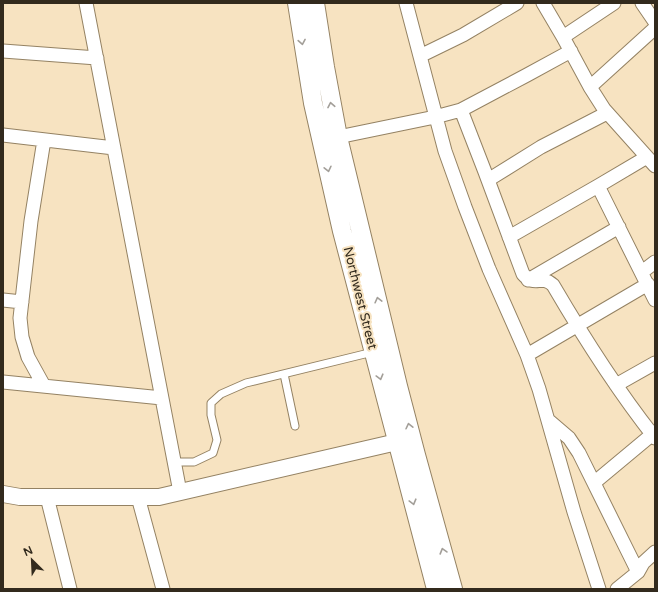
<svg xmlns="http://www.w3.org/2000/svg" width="658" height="592" viewBox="0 0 658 592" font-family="'Varela Round',sans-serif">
	<rect width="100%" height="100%" fill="#f7e3c1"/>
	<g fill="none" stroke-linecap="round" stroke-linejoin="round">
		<g stroke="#948263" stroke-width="9">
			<path id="service" d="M284,374l11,52
				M175,462h19l19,-9 4,-13 -6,-25v-12l10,-9 25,-11 127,-31"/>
		</g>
		<g stroke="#948263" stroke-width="15">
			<path id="minor" d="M86,3l94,489
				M406,3l39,148 20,56 24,62 38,86 12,34 35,123 25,77
				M543,3l20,34 27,50 14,22 51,57
				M642,3l13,19
				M563,37l51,-34
				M3,51l94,7
				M420,56l43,-21 54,-32
				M590,87l65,-59
				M461,110l24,62 38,102c12,14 18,0 30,11 31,53 64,105 102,153
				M3,135l111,13
				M338,137l97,-20 26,-7 66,-35 44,-24
				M44,140l-13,81 -11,97 2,19 6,20 16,29
				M488,180l53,-33 66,-34
				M598,186l57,114
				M509,237l89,-51 49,-29
				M642,272l13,-10
				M528,280l91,-53
				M3,300l19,2
				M527,355l121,-71
				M3,382l159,16
				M616,385l39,-22
				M548,420l21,18 10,15 59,119
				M595,482l60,-50
				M47,497l23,92
				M138,497l25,92
				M617,589l21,-17 5,-9 12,-11"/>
		</g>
		<g stroke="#948263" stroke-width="18">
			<path id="tertiary" d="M3,494l17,3h139l238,-55"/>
		</g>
		<g stroke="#948263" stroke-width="20">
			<path id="secondary" d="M297,3l16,100 29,128 94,358
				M315,3l10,64 13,70 60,249 18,69 37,134"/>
		</g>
		<use href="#service" stroke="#fff" stroke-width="7"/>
		<use href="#minor" stroke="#fff" stroke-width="13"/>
		<use href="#tertiary" stroke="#fff" stroke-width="16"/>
		<use href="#secondary" stroke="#fff" stroke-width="18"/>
	</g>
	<defs><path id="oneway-chevron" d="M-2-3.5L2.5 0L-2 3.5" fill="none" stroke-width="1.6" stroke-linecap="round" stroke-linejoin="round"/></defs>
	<g stroke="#a39f99">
		<use href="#oneway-chevron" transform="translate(302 42) rotate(80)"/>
		<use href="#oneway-chevron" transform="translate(331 105) rotate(-101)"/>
		<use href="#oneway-chevron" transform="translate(328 169) rotate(77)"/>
		<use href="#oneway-chevron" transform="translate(378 300) rotate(-104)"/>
		<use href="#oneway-chevron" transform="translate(380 377) rotate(75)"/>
		<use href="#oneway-chevron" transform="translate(409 426) rotate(-103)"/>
		<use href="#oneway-chevron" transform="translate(413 502) rotate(75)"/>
		<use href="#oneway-chevron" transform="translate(443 551) rotate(-106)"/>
	</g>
	<g text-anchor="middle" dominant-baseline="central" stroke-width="4" stroke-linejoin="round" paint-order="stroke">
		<g font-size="13" fill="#322a1d" stroke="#f7e3c1">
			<text transform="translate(360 298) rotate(76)">Northwest Street</text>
		</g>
	</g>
	<rect width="658" height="592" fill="none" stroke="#322a1d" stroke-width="8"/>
	<g transform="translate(32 560) rotate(336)" stroke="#f7e3c1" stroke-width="3" paint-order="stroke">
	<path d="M0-3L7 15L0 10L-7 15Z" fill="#322a1d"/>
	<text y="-6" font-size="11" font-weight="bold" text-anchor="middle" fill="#322a1d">N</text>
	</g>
</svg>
